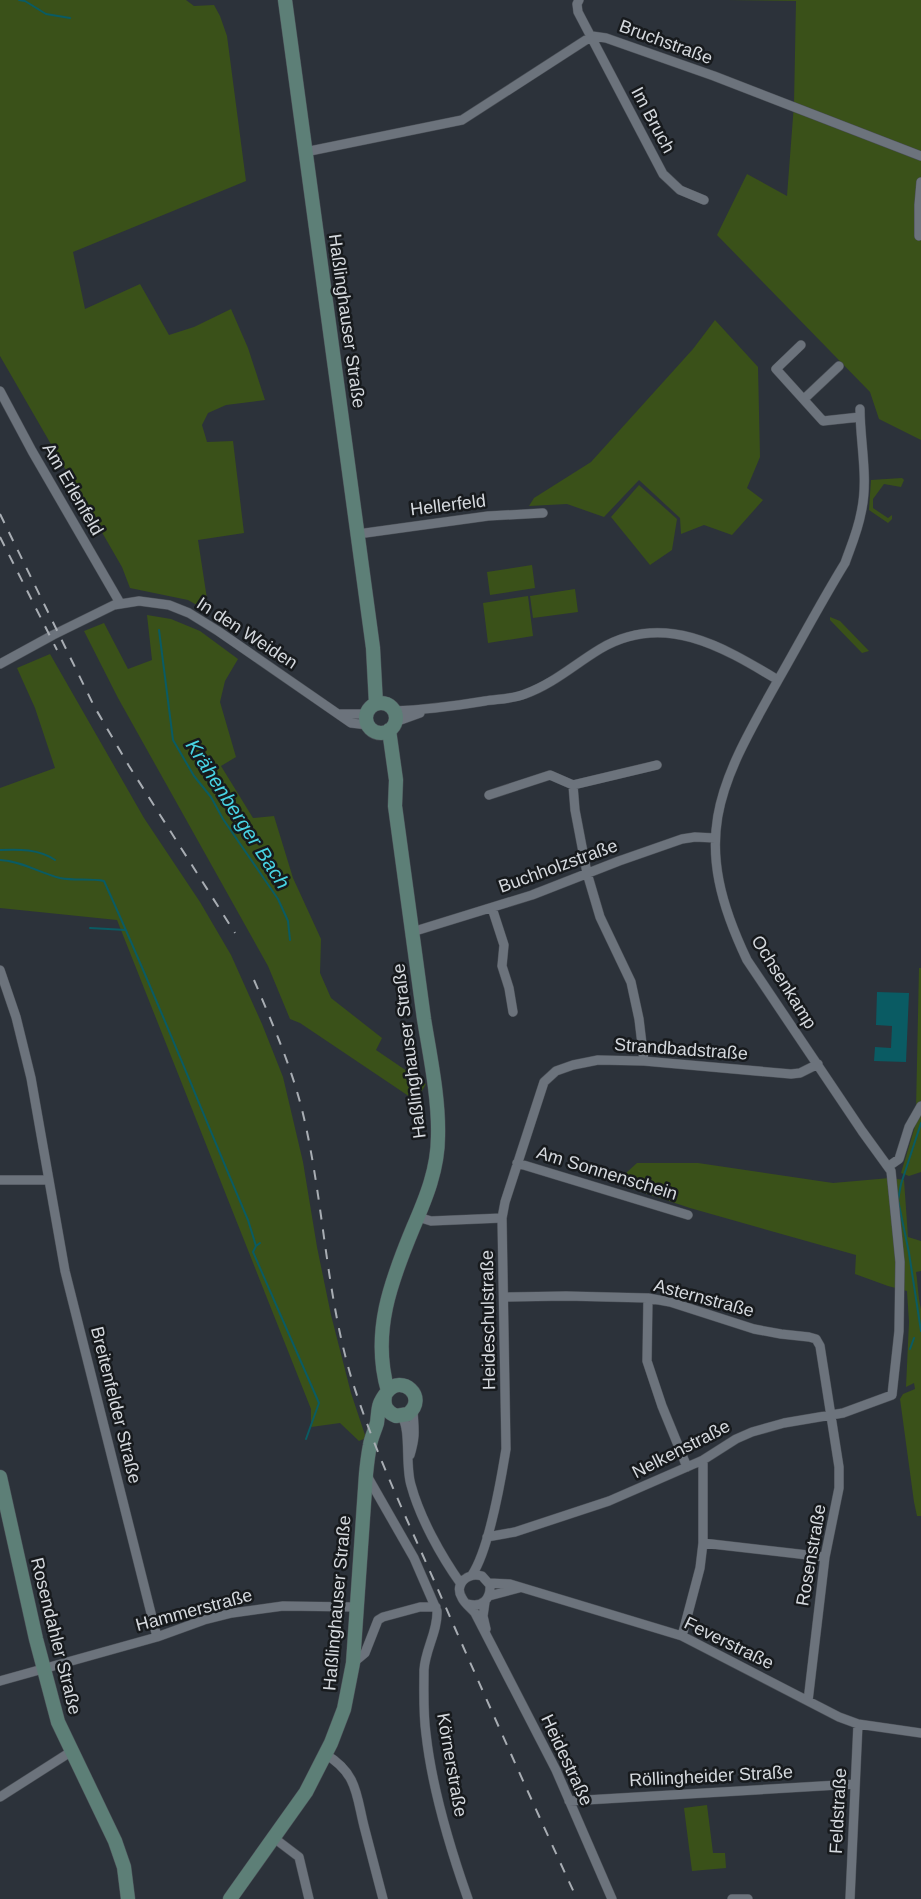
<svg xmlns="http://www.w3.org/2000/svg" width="921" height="1899" viewBox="0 0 921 1899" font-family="Arial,sans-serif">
	<rect width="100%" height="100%" fill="#2c323a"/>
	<path fill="#3a5119" d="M0,0h186l8,6 20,-1 6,11 7,20 19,145 -173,71 12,57 55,-25 29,51 25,-8 37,-18 17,39 17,52 -39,5 -18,8 -6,12 5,17 26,-1 11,92 -46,7 11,72 -21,-12 -58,-12 -8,-21 -122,-211z
		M728,0h193v440l-42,-21 -9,-27 -153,-157 30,-61 40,22 7,-92 2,-103z
		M715,320l43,47 2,90 -13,31 16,12 -31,35 -28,-10 -23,9 -1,-16 -41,-38 -35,37 -37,-13 -38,2 5,-8 57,-36 102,-113z
		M902,478l2,2 -3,7 -17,-3 -11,15v9l15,10 4,-3v4l-4,4 -19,-13 2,-30z
		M639,485l38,34 -5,31 -22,15 -39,-48z
		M532,565l3,23 -45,7 -3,-23z
		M575,589l3,23 -45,6 -3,-22z
		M528,596l5,40 -45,7 -5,-40z
		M147,615l24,4 29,12 38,28 -13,22 -5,21 16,55 -15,9 32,52 21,-2 19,62 28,61 -1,34 11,25 51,40 -6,12 50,34 -10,17 -116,-78 -10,-4 -22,-53 -150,-268 -34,-67 20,-8 24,46 24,-9z
		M830,617l10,4 29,30 -7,2 -32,-33z
		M50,654l94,164 56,84 31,53 31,69 21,53 20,85 14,85 14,68 20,78 15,45 -7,3 -19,-18 -29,4v-18l-194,-489 -117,-12v-120l55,-20 -20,-60 -18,-40z
		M919,968h2v142h-5z
		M921,1112v60l-12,4 -8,-3 15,-50z
		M637,1163h61l135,20 57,-5 14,2 4,57 13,4v30l-5,1c2,13 2,25 5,37v207h-4l-3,-14 -14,-103 3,-5 12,-5 -1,-6 -8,4 3,-65 -2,-31 -19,-5 -33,-12 1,-19 -166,-47 -75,-25z
		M707,1805l6,48h12l1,15 -34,3 -8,-63z"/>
	<path fill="#0a5b63" d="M877,992l32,1 -3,69 -32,-1 1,-14 16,1 1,-22 -16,-1z"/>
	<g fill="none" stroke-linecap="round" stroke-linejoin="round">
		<path stroke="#0a5b63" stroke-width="2" d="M19,0l6,1 21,13 24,4
			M159,630l14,110 21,36 17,21 12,22 55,80 10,22 2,19
			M0,850c19,-1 39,-1 55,10
			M0,860c21,1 40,13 60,18 15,3 30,0 44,3 51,112 96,226 144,339l8,26
			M90,928l36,2
			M260,1243l-4,3 -3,6 66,151 -13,36
			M921,1331l-12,-78 -11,-53 3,-16 20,-61
			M910,1349l4,-11"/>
		<g stroke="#4a4f56" stroke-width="10">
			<path id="minor" d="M579,0l-2,4 1,8 85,162 17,16 24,10
				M305,152l157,-32 130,-84 14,2 108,38 207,80
				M921,182l-2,23h2
				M919,205v31
				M801,345l-25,24 47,52 37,-4
				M0,391l32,60 88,152
				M804,399l35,-33
				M358,534l130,-18 55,-3
				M0,664l53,-29 61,-30 25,-4 30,4 20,8 29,18 133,92 17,2
				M394,711c31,-1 60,-5 91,-10 13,-2 28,-2 40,-7 28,-10 50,-30 75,-45 64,-38 123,-2 178,31
				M339,714h27
				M395,722l25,-9
				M573,785l2,25 12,63 13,44 31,65 8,37 5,42
				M489,795l61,-20 23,10 84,-20
				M492,908l12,37 -2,21 7,22 4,24
				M412,932l120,-37 87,-34 63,-22 13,-2 20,1
				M0,970l16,47 15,61 34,193 92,366
				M517,1163l171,52
				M889,1166l10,-7 10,-32 12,-21
				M0,1180h48
				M418,1217l13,4 71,-3
				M505,1297l61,-1 82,2 22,4 84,27 27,5 28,3 7,2 4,7 19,121v21l-14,69 -17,144
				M648,1298l-1,63 15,45 25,61
				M402,1417c9,13 3,49 9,68 9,33 30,71 50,99
				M410,1455c6,-20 4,-25 3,-45
				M366,1474l48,84 23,53c1,20 -12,39 -13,59 0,21 -1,43 2,64 6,54 24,114 42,165
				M487,1537l28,-5 94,-31 94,-41 33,-21 16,-7 32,-9 59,-10 49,-18 7,-64 1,-69 -9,-91 -29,-40 -115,-171c-57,-120 -31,-170 30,-278 23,-40 44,-80 68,-119 6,-17 13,-33 16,-50 8,-34 -1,-70 -1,-104
				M703,1543l122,14
				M472,1575c17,-26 29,-95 34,-126l-4,-231 3,-16 39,-120 12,-11 17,-6 25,-5 46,1 147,13 9,-1 18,-9
				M489,1583l21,1 172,52 157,81 19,7 63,9
				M489,1596l30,-8
				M485,1602l-2,14 3,13
				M468,1604c14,4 23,-5 22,-19l-8,-9c-13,-4 -29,7 -20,22 3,6 9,10 13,15l81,157 56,129
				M682,1636l18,-68 3,-25v-83
				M353,1663l12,-10 13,-33 5,-3 37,-10h16
				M0,1681l157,-44 47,-17 28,-7 51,-7 73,1
				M325,1754c34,20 31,43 40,76 6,23 12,46 18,69
				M0,1797l72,-46
				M569,1801l286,-17
				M274,1838l25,19 10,42
				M732,1899h16
				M850,1899l8,-175"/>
		</g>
		<g stroke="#4a4f56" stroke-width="15">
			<path id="secondary" d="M285,0l88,648 3,56
				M366 718a15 15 0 1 1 30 0a15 15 0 1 1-30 0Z
				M388,1391c-17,-58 3,-110 25,-163 13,-30 25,-59 25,-92 1,-38 -8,-80 -14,-117 -10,-71 -20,-142 -29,-213l1,-26 -7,-50
				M0,1477l36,162 22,83 57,119 9,26 4,32
				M230,1899l76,-107 25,-49 13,-34 9,-46 13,-189c1,-10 2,-19 4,-29 1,-7 5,-15 7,-22 2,-15 0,-18 10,-31 14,-19 42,5 21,22l-12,2c-9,-4 -13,-10 -11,-20"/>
		</g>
		<use href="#minor" stroke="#6c737c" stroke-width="9"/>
		<use href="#secondary" stroke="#5d7f77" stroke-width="14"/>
		<path stroke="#a8adb3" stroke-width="2" stroke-dasharray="10 10" stroke-linecap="butt" d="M0,514l94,192 35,60 106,167
			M0,537l57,113
			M254,980c19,45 39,90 50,138 20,87 22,177 48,262 22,70 54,137 84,205 46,105 93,210 141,314"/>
	</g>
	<g text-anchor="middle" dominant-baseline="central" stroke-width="5" stroke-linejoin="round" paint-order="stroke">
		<g font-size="18" fill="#d5d9de" stroke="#171a1d">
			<text transform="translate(666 42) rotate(20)">Bruchstraße</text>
			<text transform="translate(653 120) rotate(62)">Im Bruch</text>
			<text transform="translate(347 321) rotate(82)">Haßlinghauser Straße</text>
			<text transform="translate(73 489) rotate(60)">Am Erlenfeld</text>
			<text transform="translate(448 505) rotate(-7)">Hellerfeld</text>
			<text transform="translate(247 633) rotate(33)">In den Weiden</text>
			<text transform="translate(558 866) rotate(-20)">Buchholzstraße</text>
			<text transform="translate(784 982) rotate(58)">Ochsenkamp</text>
			<text transform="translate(681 1049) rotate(4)">Strandbadstraße</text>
			<text transform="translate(409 1051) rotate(-97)">Haßlinghauser Straße</text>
			<text transform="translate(607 1173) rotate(17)">Am Sonnenschein</text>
			<text transform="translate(704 1298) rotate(15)">Asternstraße</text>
			<text transform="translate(488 1320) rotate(-91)">Heideschulstraße</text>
			<text transform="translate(116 1405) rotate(76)">Breitenfelder Straße</text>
			<text transform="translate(681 1449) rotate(-27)">Nelkenstraße</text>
			<text transform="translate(811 1555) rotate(-80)">Rosenstraße</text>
			<text transform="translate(337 1603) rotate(-85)">Haßlinghauser Straße</text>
			<text transform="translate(194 1610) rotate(-15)">Hammerstraße</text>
			<text transform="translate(56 1636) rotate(76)">Rosendahler Straße</text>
			<text transform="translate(729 1643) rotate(26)">Feverstraße</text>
			<text transform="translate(567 1760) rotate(65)">Heidestraße</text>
			<text transform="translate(452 1765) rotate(80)">Körnerstraße</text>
			<text transform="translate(711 1776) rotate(-3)">Röllingheider Straße</text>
			<text transform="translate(838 1811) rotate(-87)">Feldstraße</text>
		</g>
		<g font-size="20" font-style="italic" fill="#48d3e3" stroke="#171a1d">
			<text transform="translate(238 814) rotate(57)">Krähenberger Bach</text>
		</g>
	</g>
</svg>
